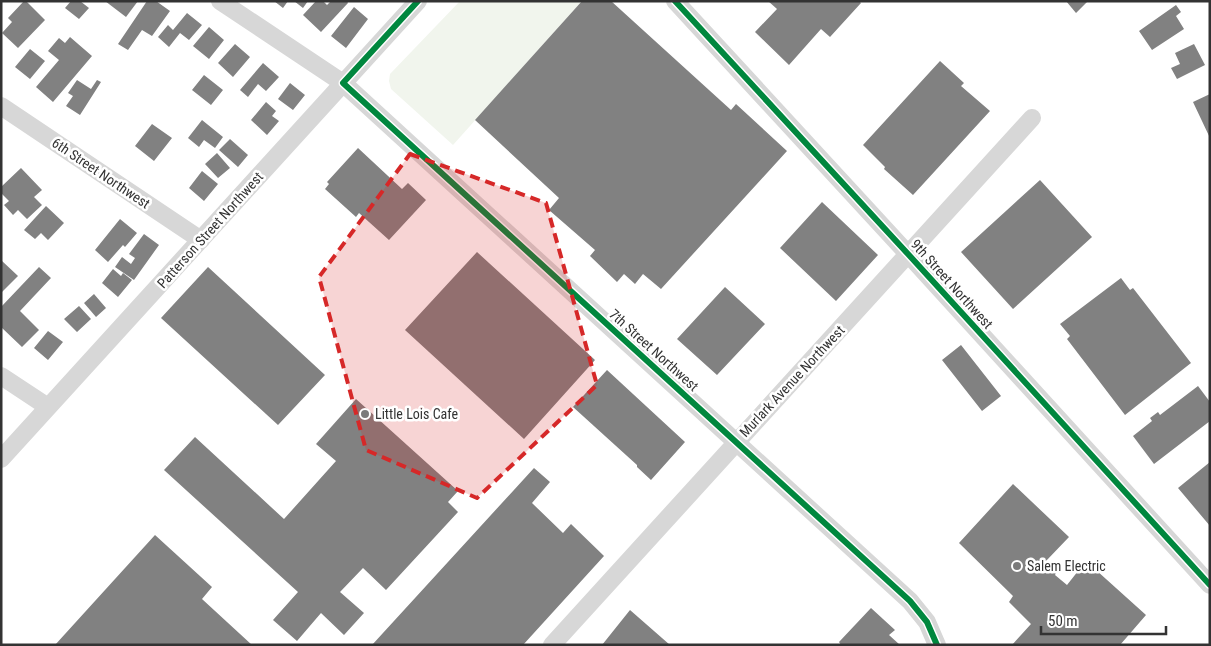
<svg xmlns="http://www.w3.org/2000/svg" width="1211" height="646" viewBox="0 0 1211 646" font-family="'Roboto Condensed',sans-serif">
	<rect width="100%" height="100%" fill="#fff"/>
	<path fill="#f1f5ed" d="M460,1h122l-129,144 -62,-56 -2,-8 1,-7z"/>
	<path fill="#818181" d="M24,1h2l19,19 -27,28 -16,-15 10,-11 -4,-4z
		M71,1h9l9,7 -10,11 -14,-11z
		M105,1h33l-12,16z
		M147,1h9l14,10 -18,25 -10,-6 -14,20 -10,-6z
		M274,1h14l-5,7z
		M294,1h14l-5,7z
		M316,1h7l4,4 4,-4h16l1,2 -27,29 -18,-17z
		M582,1h29l120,109 5,-6 51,47 -126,138 -18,-15 -8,10 -11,-10 -7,8 -27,-26 5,-6 -46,-40 10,-12 -84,-78z
		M768,1h91l2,2 -31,34 -9,-8 -32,36 -34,-33 22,-23z
		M1066,1h22l-12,12z
		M1176,5l5,7 -5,4 8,13 -32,21 -13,-19z
		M354,7l14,12 -22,29 -15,-12z
		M187,13l15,12 -13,15 -9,-7 -11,14 -11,-10 10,-12 5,5z
		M209,27l15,13 -15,19 -16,-13z
		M70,37l22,19 -39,46 -17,-15 23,-27 -11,-9 11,-13 6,5z
		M235,44l15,13 -17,20 -15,-14z
		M1194,44l11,21 -28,14 -6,-11 9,-4 -5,-11z
		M30,49l15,12 -15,18 -15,-12z
		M940,61l24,22 -3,3 29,25 -77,84 -29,-26 1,-2 -22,-22z
		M263,63l16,14 -13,14 -8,-7 -10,13 -8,-7z
		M204,75l19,15 -12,15 -19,-15z
		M77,80l14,9 6,-9 4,2 -21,33 -14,-9 7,-10 -5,-3z
		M290,83l15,12 -12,15 -15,-11z
		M1210,94v44l-17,-36z
		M266,102l10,9 -4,5 7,5 -12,14 -16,-15z
		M202,120l21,17 -8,11 -11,-8 -5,7 -11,-9z
		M152,124l20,14 -18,23 -19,-15z
		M230,139l18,16 -10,12 -19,-17z
		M358,148l44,41 6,-6 18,17 -37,40 -30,-27 -3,4 -31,-28 4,-5 -2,-2z
		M217,153l13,15 -12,10 -13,-14z
		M21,168l21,22 -8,7 8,8 -15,14 -9,-9 -5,5 -9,-10 5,-4 -8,-8v-6z
		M202,171l16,13 -14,17 -15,-13z
		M1040,180l52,57 -79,72 -52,-57z
		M822,202l56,53 -42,46 -56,-53z
		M46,206l18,17 -16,17 -7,-7 -6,6 -11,-9z
		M120,219l17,14 -12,14 -2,-2 -15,17 -13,-12z
		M144,234l15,11 -25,35 -19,-13 7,-10 9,7 4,-6 -6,-4z
		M477,252l118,108 -71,79 -119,-109z
		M1,260l17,16 -17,17z
		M39,267l12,11 -31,33 19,19 -17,17 -21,-20v-20z
		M208,267l117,108 -47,50 -117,-107z
		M113,269l8,7 2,-3 9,7 -14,17 -16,-14z
		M1121,278l9,12 3,-2 58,75 -66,52 -58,-76 3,-3 -10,-12z
		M725,287l40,37 -48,51 -40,-36z
		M94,294l12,14 -10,9 -12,-14z
		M79,306l12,13 -14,13 -13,-13z
		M48,331l15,11 -15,18 -14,-12z
		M961,345l40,51 -19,15 -40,-51z
		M607,370l78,72 -34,38 -14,-13v-2l-64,-58z
		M1198,386l12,16v19l-56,43 -21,-28 19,-15 -2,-3 8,-6 2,3z
		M356,399l102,92 -10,11 10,10 -72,78 -23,-22 -23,24 24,21 -20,22 -23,-22 -24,28 -24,-21 25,-28 -134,-122 31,-33 89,82 52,-58 -20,-17z
		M1210,462v64l-32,-38z
		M534,468l16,14 -18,21 31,30 8,-9 33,32 -81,89h-151z
		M1013,484l56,53 -23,24 11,10 -2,4 12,10 19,-24 60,54 -26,30h-108l19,-21 -22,-22 4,-6 -54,-53z
		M155,535l57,52 -10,12 50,46h-197z
		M871,608l24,22 -6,5 11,10h-59l-2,-3z
		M630,610l40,35h-68z"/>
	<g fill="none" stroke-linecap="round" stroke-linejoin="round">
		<path stroke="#d7d7d7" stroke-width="18" d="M220,1l123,82 567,518 17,21 10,23
			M675,1l233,253 302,331
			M1,106l200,134
			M1,376l47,31
			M1,459l417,-458
			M552,645l480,-527"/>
		<g stroke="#fff" stroke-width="9">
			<path id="cycleway" d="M418,1l-75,82 567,518 17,21 10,23
				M675,1l233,253 302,331"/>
		</g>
		<use href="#cycleway" stroke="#00873e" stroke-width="6"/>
	</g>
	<path fill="#d62828" fill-opacity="0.2" stroke="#d62828" stroke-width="4" stroke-dasharray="10 6" stroke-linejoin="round" d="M410,154l136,49 51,182 -120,113 -111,-48 -47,-173z"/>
	<g fill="#7a7a7a" stroke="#fff" stroke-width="2">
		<circle cx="365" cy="414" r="5"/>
		<circle cx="1017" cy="566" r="5"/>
	</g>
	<g text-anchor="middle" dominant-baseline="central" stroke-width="5" stroke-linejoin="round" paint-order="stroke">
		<g font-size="14" fill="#333" stroke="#fff">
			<text transform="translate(101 173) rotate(34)">6th Street Northwest</text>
			<text transform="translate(210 230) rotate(-48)">Patterson Street Northwest</text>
			<text transform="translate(952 284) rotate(48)">9th Street Northwest</text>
			<text transform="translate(654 350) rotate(42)">7th Street Northwest</text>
			<text transform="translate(792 381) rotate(-47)">Murlark Avenue Northwest</text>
		</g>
		<g font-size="14" fill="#333" stroke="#fff" text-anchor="start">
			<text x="375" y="414">Little Lois Cafe</text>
			<text x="1027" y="566">Salem Electric</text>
		</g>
	</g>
	<rect width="1211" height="646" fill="none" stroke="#333333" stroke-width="5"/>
	<path d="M1041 626v8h125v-8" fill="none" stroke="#333333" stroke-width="2.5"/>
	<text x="1048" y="626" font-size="15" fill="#333333" stroke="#ffffff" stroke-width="4" paint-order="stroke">50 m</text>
</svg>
